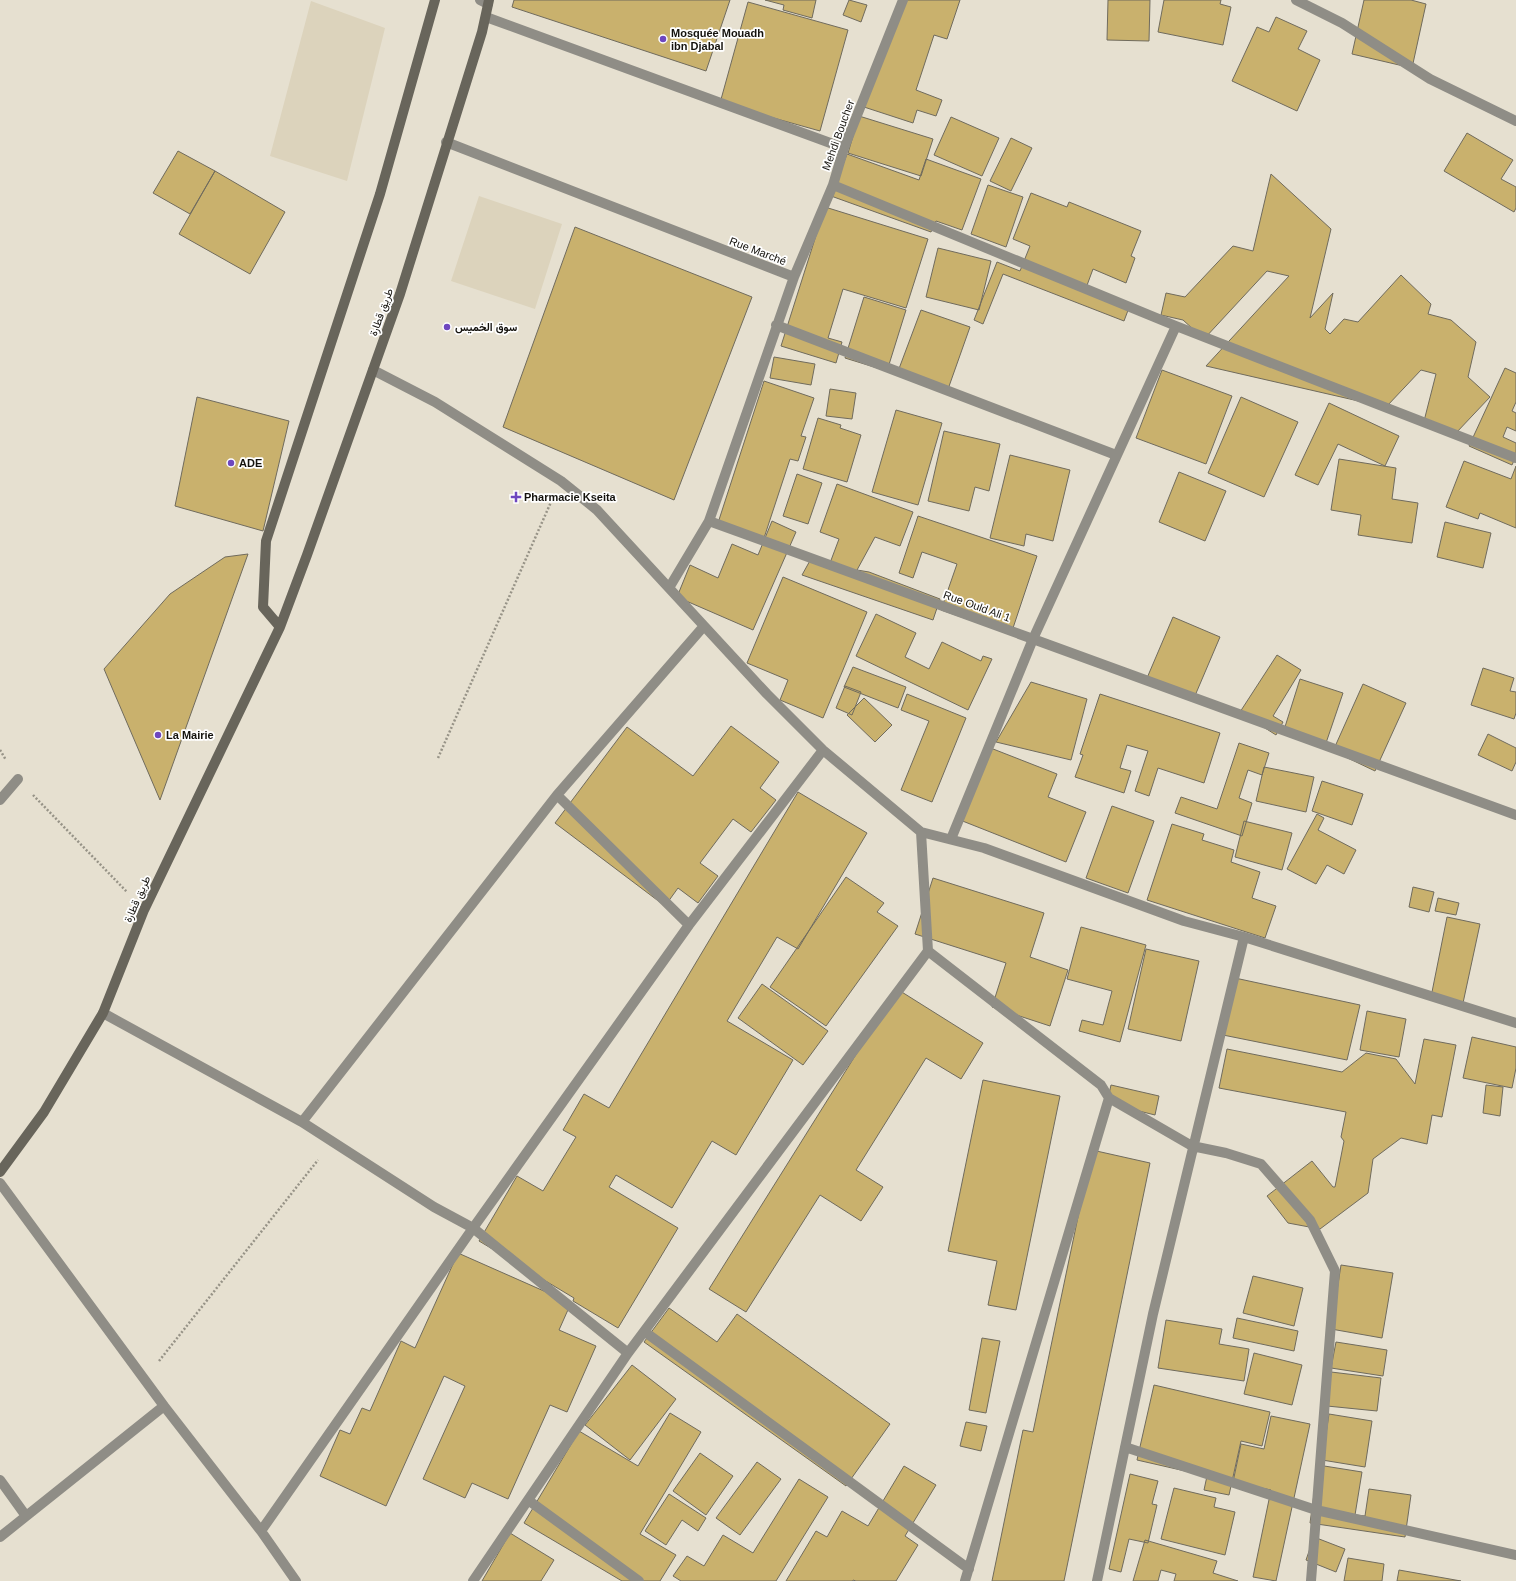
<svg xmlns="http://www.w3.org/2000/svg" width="1516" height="1581" viewBox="0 0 1516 1581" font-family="Arial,Vazirmatn,sans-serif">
	<rect width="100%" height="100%" fill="#e6e0d0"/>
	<path fill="#dcd3bc" d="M311,1l74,27 -38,153 -77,-25z
		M479,196l83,28 -27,85 -84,-28z"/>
	<path fill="#c9b16d" stroke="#706b5d" d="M514,0h216l-24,71 -194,-64z
		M765,0h51l-4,18 -29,-8 1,-5z
		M849,0l18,5 -6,17 -18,-7z
		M900,0h60l-13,39 -13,-4 -18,55 26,10 -6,16 -19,-6 -4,13 -49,-16z
		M1108,0h42l-1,41 -42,-1z
		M1164,0h57l-1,4 11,3 -8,38 -65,-13z
		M1364,0h47l15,4 -14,64 -60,-14z
		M748,2l100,28 -28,101 -100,-28z
		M1276,17l31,14 -9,18 22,11 -23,51 -65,-30 25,-54 12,5z
		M859,116l74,23 -12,37 -73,-23z
		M951,117l48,21 -17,38 -48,-21z
		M1467,133l46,27 -12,19 15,8v21l-2,4 -70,-41z
		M1011,138l21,10 -21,43 -21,-10z
		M178,151l37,20 -25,43 -37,-21z
		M847,154l72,26 7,-21 55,20 -19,51 -26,-9 -5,11 -100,-36z
		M215,171l70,41 -35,62 -71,-40z
		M1271,174l60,55 -21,89 23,-25 -8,36 5,5 14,-15 14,3 43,-47 30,29 -3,10 23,6 25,22 -8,35 22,20 -34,36 -33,-8 13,-51 -15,-4 -34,36 2,2 -183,-42 83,-90 -22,-5 -63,68 -21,-19 -22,-5 5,-22 19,4 48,-51 20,5z
		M988,185l35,12 -17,50 -35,-13z
		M1031,193l36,14 2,-5 72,29 -10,25 4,2 -9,25 -33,-14 -7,19 44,17 -6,16 -121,-47 -20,50 -9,-4 23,-58 23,9 10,-25 -17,-7z
		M825,207l103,32 -22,69 -63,-19 -15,49 14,4 -6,21 -55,-17z
		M575,227l177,70 -78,203 -171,-73z
		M938,248l53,13 -12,49 -53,-13z
		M864,297l42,13 -19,61 -42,-13z
		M921,310l49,17 -23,65 -50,-18z
		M774,357l41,7 -4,21 -41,-7z
		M1505,368l11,5v29l-4,9 4,2v18l-9,-4 -4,10 13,6v13l-4,9 -43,-19z
		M1162,370l70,26 -26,68 -70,-26z
		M764,381l50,17 -13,38 5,1 -8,24 -8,-2 -27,82 -46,-15z
		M830,389l26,4 -4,26 -26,-3z
		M197,397l92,24 -26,110 -88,-25z
		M1241,397l57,25 -34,75 -56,-24z
		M1329,403l70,33 -14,30 -47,-22 -20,41 -23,-10z
		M896,410l46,13 -24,82 -46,-13z
		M818,418l23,7 -1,3 21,7 -14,47 -44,-13z
		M944,431l56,13 -11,47 -14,-4 -6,24 -41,-10z
		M1010,455l60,15 -17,71 -27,-7 -2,12 -34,-8z
		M1339,459l57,9 -4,31 26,4 -6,40 -54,-8 3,-20 -30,-5z
		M1464,461l47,18 5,-13v62l-36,-15 -2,6 -32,-12z
		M1179,472l47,19 -21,50 -46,-19z
		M797,474l25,9 -14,41 -25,-8z
		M837,484l76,28 -13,34 -25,-9 -18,33 12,2 71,27 -7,21 -131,-45 10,-18 18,6 9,-24 -19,-7z
		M918,516l119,40 -26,78 -70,-24 16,-46 -35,-12 -9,26 -14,-5z
		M772,521l24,11 -43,98 -76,-33 13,-32 28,13 14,-34 26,11z
		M1445,522l46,11 -8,35 -46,-11z
		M248,554l-88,246 -56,-131 66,-75 55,-37z
		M783,577l84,35 -44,106 -43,-18 8,-20 -41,-17z
		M876,614l40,19 -11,24 24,12 13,-27 39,19 2,-5 9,3 -24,51 -112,-54z
		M1173,617l47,20 -26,61 -47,-20z
		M1277,655l24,15 -28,46 10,6 -7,13 -36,-23z
		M853,667l53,20 -8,21 -54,-21z
		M1483,668l31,10 -4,13 6,1v21l-2,6 -43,-14z
		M1300,679l43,14 -17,50 -42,-13z
		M1031,682l56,17 -16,61 -75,-18z
		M1363,684l43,19 -31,68 -42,-20z
		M845,686l16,6 -9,23 -16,-7z
		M907,694l59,24 -34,84 -31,-12 28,-69 -28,-11z
		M1100,694l120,39 -16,50 -46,-15 -9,28 -14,-5 13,-40 -21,-6 -7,23 11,3 -7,22 -49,-16 8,-22 -3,-1z
		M864,698l28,27 -17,17 -28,-27z
		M731,726l48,36 -19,26 16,12 -25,32 -18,-13 -33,44 18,13 -20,27 -20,-15 -13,18 -110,-83 72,-96 66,49z
		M1488,734l28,14v14l-4,9 -34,-16z
		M1239,743l30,10 -7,22 -14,-5 -9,28 13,5 -10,33 -67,-23 6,-16 36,12z
		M988,747l69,27 -9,23 38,15 -20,50 -106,-42z
		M1264,767l50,10 -8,35 -50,-11z
		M1322,781l41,13 -11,31 -40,-14z
		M798,792l69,41 -69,116 -21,-12 -50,84 66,39 -57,95 -24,-14 -40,67 -56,-33 -7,12 69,41 -60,100 -45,-27 1,-3 -95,-57 38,-65 26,15 33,-54 -13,-7 21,-36 25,14z
		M1112,806l42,15 -26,72 -42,-15z
		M1317,814l7,4 -6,12 38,20 -12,24 -17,-9 -11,19 -29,-15z
		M1244,821l48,12 -10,37 -47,-13z
		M1172,824l32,10 -2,6 32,10 -3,12 29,10 -8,26 24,8 -11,32 -118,-38z
		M846,877l38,26 -7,9 21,14 -72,100 -56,-39z
		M933,878l111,35 -14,44 38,13 -18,56 -58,-19 14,-44 -91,-29z
		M1413,887l21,5 -5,20 -20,-5z
		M1438,898l21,5 -3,12 -21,-4z
		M1447,917l33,7 -17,79 -32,-6z
		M1081,927l65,18 -26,97 -41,-11 3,-11 21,5 9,-34 -45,-12z
		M1146,949l53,12 -18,80 -53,-12z
		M1235,978l125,27 -13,55 -124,-25z
		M762,984l66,47 -25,34 -65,-47z
		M897,989l86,54 -22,36 -35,-21 -70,112 27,17 -22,34 -41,-26 -74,117 -37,-23z
		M1367,1011l39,8 -7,38 -39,-7z
		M1472,1037l44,10v21l-4,20 -49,-10z
		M1424,1039l32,6 -14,72 -10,-2 -5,29 -26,-6 -28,21 -5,34 -48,36 -32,-6 -21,-27 45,-35 21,26h2l9,-46 -3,-4 5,-25 -127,-24 8,-39 115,23 24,-19 30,6 19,25z
		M983,1080l77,16 -44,214 -28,-5 9,-44 -49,-10z
		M1111,1085l48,11 -4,19 -48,-12z
		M1486,1085l17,2 -3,29 -17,-3z
		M1092,1150l58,13 -86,418h-72l31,-151 10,2z
		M458,1253l113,50 -12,27 37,16 -29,66 -17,-7 -42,94 -36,-16 -7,15 -42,-19 42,-93 -21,-10 -58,130 -66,-30 20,-46 10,4 12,-26 8,3 31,-70 14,7z
		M1341,1265l52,8 -11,65 -51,-9z
		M1253,1276l50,12 -9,38 -51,-13z
		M669,1308l48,34 20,-28 153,110 -44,62 -202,-144z
		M1237,1318l61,13 -4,20 -61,-13z
		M1166,1320l56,9 -3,15 30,5 -5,32 -86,-13z
		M982,1338l18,3 -14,72 -17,-3z
		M1336,1342l51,8 -4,26 -52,-8z
		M1254,1353l48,12 -10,40 -48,-11z
		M632,1365l44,34 -46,61 -45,-35z
		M1331,1372l50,6 -4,33 -50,-5z
		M1154,1385l116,27 -8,34 -21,-5 -12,54 -25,-5 3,-14 -70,-16z
		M670,1413l31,19 -61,102 36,21 -16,26h-38l-98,-58 55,-92 59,35z
		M1329,1414l43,7 -7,46 -43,-7z
		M1271,1416l39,8 -34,157 -23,-4 18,-87 -38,-8 8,-38 23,5z
		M966,1422l21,4 -6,25 -21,-5z
		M700,1453l33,23 -27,39 -33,-24z
		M757,1462l24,17 -41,56 -24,-17z
		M1318,1465l44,7 -7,43 10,1 4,-27 42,6 -6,42 -95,-14z
		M904,1466l32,19 -31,51 13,9 -22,36h-40l-3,-1v1h-67l30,-50 11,6 15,-26 26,15z
		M1130,1474l28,7 -6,23 5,1 -9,38 -19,-4 -8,33 -12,-3z
		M799,1479l29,18 -52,84h-95l-8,-5 14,-20 17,10 19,-31 30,18z
		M1174,1488l42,10 -2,9 21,5 -10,43 -64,-16z
		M669,1494l37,24 -8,13 -16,-11 -16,25 -21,-14z
		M510,1533l44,27 -13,21h-59z
		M1314,1537l31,12 -9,23 -30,-12z
		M1145,1540l72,21 -4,12 25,8h-64l2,-7 -15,-4 -3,11h-25z
		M1348,1558l36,6 -2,17h-38z
		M1399,1570l62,11h-64z"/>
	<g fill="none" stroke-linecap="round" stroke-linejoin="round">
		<path stroke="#979387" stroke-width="2.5" stroke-dasharray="2 2" stroke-linecap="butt" d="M0,750l6,10
			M438,758l113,-256
			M33,795l94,97
			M159,1361l159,-201"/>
		<path stroke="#8f8d86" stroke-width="10" d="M480,0l8,4
			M1296,0l46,23 88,56 86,42
			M486,17l358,131
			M446,142l348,135 -85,244 -40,67
			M833,185l343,141 340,132
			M794,277l39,-92 11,-37 59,-148
			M776,325l340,130
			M1176,326l-143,313 483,176
			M373,370l62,32 126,79 36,29 170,184 56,56 98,82 63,16 200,73 60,16 272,86
			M709,521l324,118 -82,200
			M557,795l132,130
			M0,800l18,-21
			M921,832l7,119
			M103,1013l199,109 132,85 39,21 155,125
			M1109,1098l83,48 34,7 35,11 49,56 25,51 -24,310
			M302,1122l255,-327 147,-169
			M0,1183l164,223 97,125 35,50
			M645,1332l324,237
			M1125,1447l191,63 200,45
			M0,1480l26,36
			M528,1500l111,81
			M261,1531l212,-303 216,-303 134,-175
			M0,1537l164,-131
			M473,1581l155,-228 300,-402 173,134 8,13 -144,483
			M1097,1581l56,-267 91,-377"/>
		<path stroke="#68655b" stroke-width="10" d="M280,627l-17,-20 3,-66 114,-347 55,-194
			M0,1172l44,-60 59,-99 41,-103 136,-283 27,-72 93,-261 82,-262 7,-32"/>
	</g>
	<g fill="#6e47bf" stroke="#fff" stroke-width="1.5">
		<circle cx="663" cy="39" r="4"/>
		<circle cx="447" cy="327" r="4"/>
		<circle cx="231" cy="463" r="4"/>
		<path d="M514 491h4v4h4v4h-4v4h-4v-4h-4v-4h4z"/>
		<circle cx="158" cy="735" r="4"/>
	</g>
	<g text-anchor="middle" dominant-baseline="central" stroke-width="3.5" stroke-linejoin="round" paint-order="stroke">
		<g font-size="11" font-weight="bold" fill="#14120d" stroke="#fff" text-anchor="start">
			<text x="671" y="33">Mosquée Mouadh<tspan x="671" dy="13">ibn Djabal</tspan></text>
			<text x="455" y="327">سوق الخميس</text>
			<text x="239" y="463">ADE</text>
			<text x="524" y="497">Pharmacie Kseita</text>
			<text x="166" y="735">La Mairie</text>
		</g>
		<g font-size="11" fill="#14120d" stroke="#fff">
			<text transform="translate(838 135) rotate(-70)">Mehdi Boucher</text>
			<text transform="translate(758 251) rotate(21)">Rue Marché</text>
			<text transform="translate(381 312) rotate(-70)">طريق قطارة</text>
			<text transform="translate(977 606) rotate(20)">Rue Ould Ali 1</text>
			<text transform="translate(137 899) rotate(-66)">طريق قطارة</text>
		</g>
	</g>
</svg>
